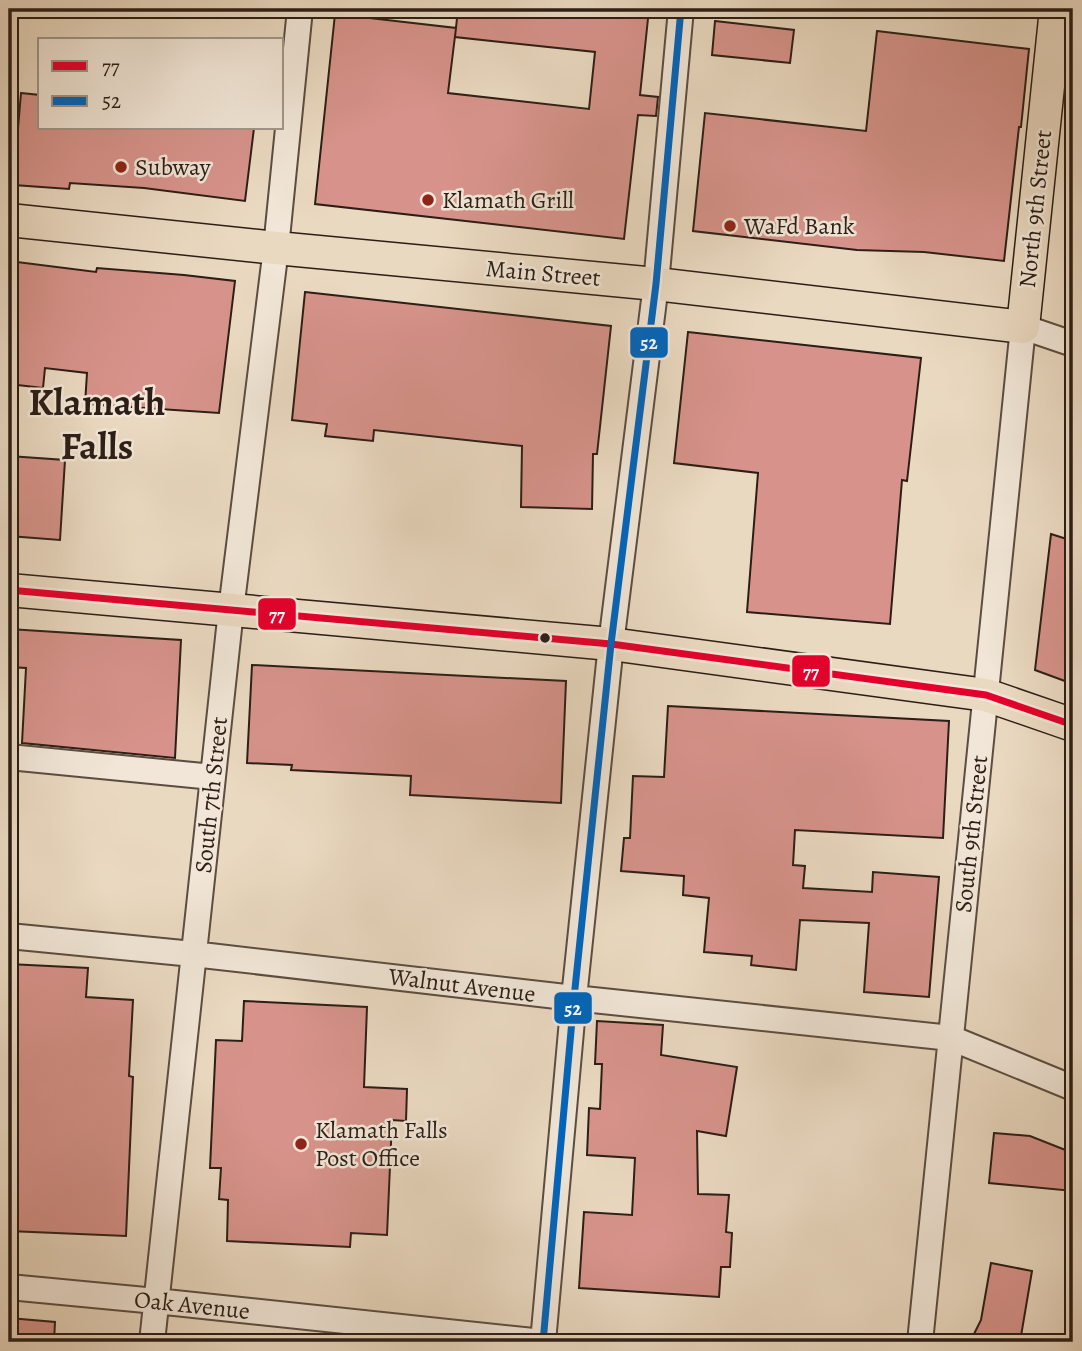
<svg xmlns="http://www.w3.org/2000/svg" width="1082" height="1351" viewBox="0 0 1082 1351" font-family="Alegreya,serif">
	<rect width="100%" height="100%" fill="#ead9c1"/>
	<filter id="stains"><feTurbulence type="fractalNoise" baseFrequency=".00286" numOctaves="4"/><feColorMatrix values="0 0 0 0 .2 0 0 0 0 .09 0 0 0 0 .02 0 0 0 .5 -.17"/></filter>
	<radialGradient id="worn" r=".72"><stop offset=".6" stop-color="#630" stop-opacity="0"/><stop offset="1" stop-color="#630" stop-opacity=".3"/></radialGradient>
	<path fill="#d7938b" stroke="#2c1e16" stroke-width="2" d="M458,9h191l-9,86 18,2 -2,19 -18,-1 -14,124 -309,-35 20,-190 121,14 -8,65 141,16 6,-57 -140,-15z
		M715,21l79,9 -4,33 -78,-8z
		M877,31l152,18 -8,78h-2l-15,134 -80,-9 -67,-2 -164,-19 12,-118 161,18z
		M21,93l19,2v33h214l-9,73 -101,-13 -74,-5 -1,6 -55,-4 1,-13 -6,-1v-31h8z
		M9,261l87,11 1,-4 87,7 51,6 -16,132 -134,-9 2,-31 -42,-5 -2,20 -34,-4z
		M305,292l306,34 -14,128h-4l-1,55 -71,-2 1,-61 -148,-16 -1,11 -48,-5 2,-12 -35,-4z
		M688,332l233,26 -14,123 -5,-1 -12,144 -143,-12 11,-139 -84,-10z
		M9,456l56,4 -5,80 -51,-4z
		M1051,534l22,7v143l-38,-14z
		M9,629l172,11 -6,118 -153,-15 4,-75 -17,-1z
		M252,665l314,16 -5,122 -151,-8 1,-19 -120,-6 1,-5 -45,-2z
		M668,706l281,15 -6,117 -148,-8 -2,35 12,1 -2,22 69,4 1,-20 66,5 -10,120 -65,-5 5,-69 -69,-3 -4,50 -45,-5 1,-9 -48,-4 5,-54 -26,-3 1,-19 -63,-5 3,-33h6l3,-62 31,1z
		M9,964l79,4 -2,29 47,3 -4,76 4,1 -7,159 -117,-5z
		M244,1001l123,6 -3,80 43,2 -1,32 -14,-1 -5,115 -36,-2 -1,14 -123,-6 1,-41 -9,-1 2,-31h-11l6,-128 26,1z
		M597,1021l66,4 -2,30 76,12 -11,69 -29,-5 1,63 31,1 -3,37 6,1 -2,34h-9l-2,30 -140,-9 5,-76 48,3 3,-57 -48,-3 2,-47 11,1 2,-45h-7z
		M994,1133l36,3 43,17v38l-84,-8z
		M991,1263l41,8 -12,71h-50l11,-22z
		M9,1318l46,4 -1,20h-45z"/>
	<g fill="none" stroke-linecap="round" stroke-linejoin="round">
		<g stroke="#5c4d41" stroke-width="28">
			<path id="minor" d="M9,757l204,20
				M9,936l184,18 381,44 377,40 122,50
				M9,1287l147,14 387,41
				M152,1342l79,-732 45,-362 24,-239
				M543,1342l31,-344 37,-354 45,-360 25,-275
				M920,1342l103,-1015 50,17"/>
		</g>
		<g stroke="#2c1e16" stroke-width="35">
			<path id="major" d="M9,220l267,28 380,36 367,43 33,-318
				M9,590l602,54 375,51 87,30"/>
		</g>
		<use href="#minor" stroke="#f1e6d7" stroke-width="24"/>
		<use href="#major" stroke="#ead9c1" stroke-width="32"/>
		<g stroke="#f1e6d7" stroke-width="12">
			<path id="bus-1" d="M9,590l602,54 375,51 87,30"/>
		</g>
		<g stroke="#f1e6d7" stroke-width="12">
			<path id="bus-2" d="M543,1342l31,-344 37,-354 45,-360 25,-275"/>
		</g>
		<use href="#bus-1" stroke="#e4002b" stroke-width="7"/>
		<use href="#bus-2" stroke="#0065bd" stroke-width="7"/>
	</g>
	<g fill="#8f2418" stroke="#f1e6d7" stroke-width="2.5">
		<circle cx="121" cy="167" r="7"/>
		<circle cx="428" cy="200" r="7"/>
		<circle cx="730" cy="226" r="7"/>
		<circle cx="301" cy="1144" r="7"/>
	</g>
	<circle fill="#2c1e16" stroke="#f1e6d7" stroke-width="2.5" cx="545" cy="638" r="6"/>
	<g text-anchor="middle" dominant-baseline="central" stroke-width="5" stroke-linejoin="round" paint-order="stroke">
		<g font-size="24" fill="#2c1e16" stroke="#f1e6d7" text-anchor="start">
			<text x="135" y="167">Subway</text>
			<text x="442" y="200">Klamath Grill</text>
			<text x="744" y="226">WaFd Bank</text>
			<text x="315" y="1130">Klamath Falls<tspan x="315" dy="28">Post Office</tspan></text>
		</g>
		<g font-size="24" fill="#2c1e16" stroke="#f1e6d7">
			<text transform="translate(1035 209) rotate(-84)">North 9th Street</text>
			<text transform="translate(543 273) rotate(5)">Main Street</text>
			<text transform="translate(211 795) rotate(-84)">South 7th Street</text>
			<text transform="translate(971 834) rotate(-84)">South 9th Street</text>
			<text transform="translate(462 985) rotate(7)">Walnut Avenue</text>
			<text transform="translate(192 1305) rotate(6)">Oak Avenue</text>
		</g>
		<g font-size="38" font-weight="bold" fill="#2c1e16" stroke="#f1e6d7">
			<text x="97" y="402">Klamath<tspan x="97" dy="44">Falls</tspan></text>
		</g>
	</g>
	<g stroke="#f1e6d7" stroke-width="2.5">
		<rect x="629" y="326" width="40" height="33" rx="7" fill="#0065bd"/>
		<rect x="257" y="597" width="40" height="34" rx="7" fill="#e4002b"/>
		<rect x="791" y="654" width="40" height="34" rx="7" fill="#e4002b"/>
		<rect x="553" y="991" width="40" height="34" rx="7" fill="#0065bd"/>
	</g>
	<g font-size="19" text-anchor="middle" font-weight="bold" fill="#fff">
		<text x="649" y="349">52</text>
		<text x="277" y="621">77</text>
		<text x="811" y="678">77</text>
		<text x="573" y="1015">52</text>
	</g>
	<rect width="1082" height="1351" fill="none" stroke="#ead9c1" stroke-width="35"/>
	<rect x="10" y="10" width="1061" height="1330" fill="none" stroke="#2c1e16" stroke-width="3.5"/>
	<rect x="18" y="18" width="1047" height="1316" fill="none" stroke="#2c1e16" stroke-width="2"/>
	<rect x="38" y="38" width="245" height="91" fill="#f1e6d7" stroke="#a2968a" stroke-width="2"/>
	<rect x="52" y="61" width="35" height="10" fill="#e4002b" stroke="#a2968a" stroke-width="2"/>
	<text x="102" y="74" font-size="21" fill="#2c1e16">77</text>
	<rect x="52" y="96" width="35" height="10" fill="#0065bd" stroke="#a2968a" stroke-width="2"/>
	<text x="102" y="108" font-size="21" fill="#2c1e16">52</text>
	<rect width="100%" height="100%" filter="url(#stains)"/>
	<rect width="100%" height="100%" fill="url(#worn)"/>
</svg>
